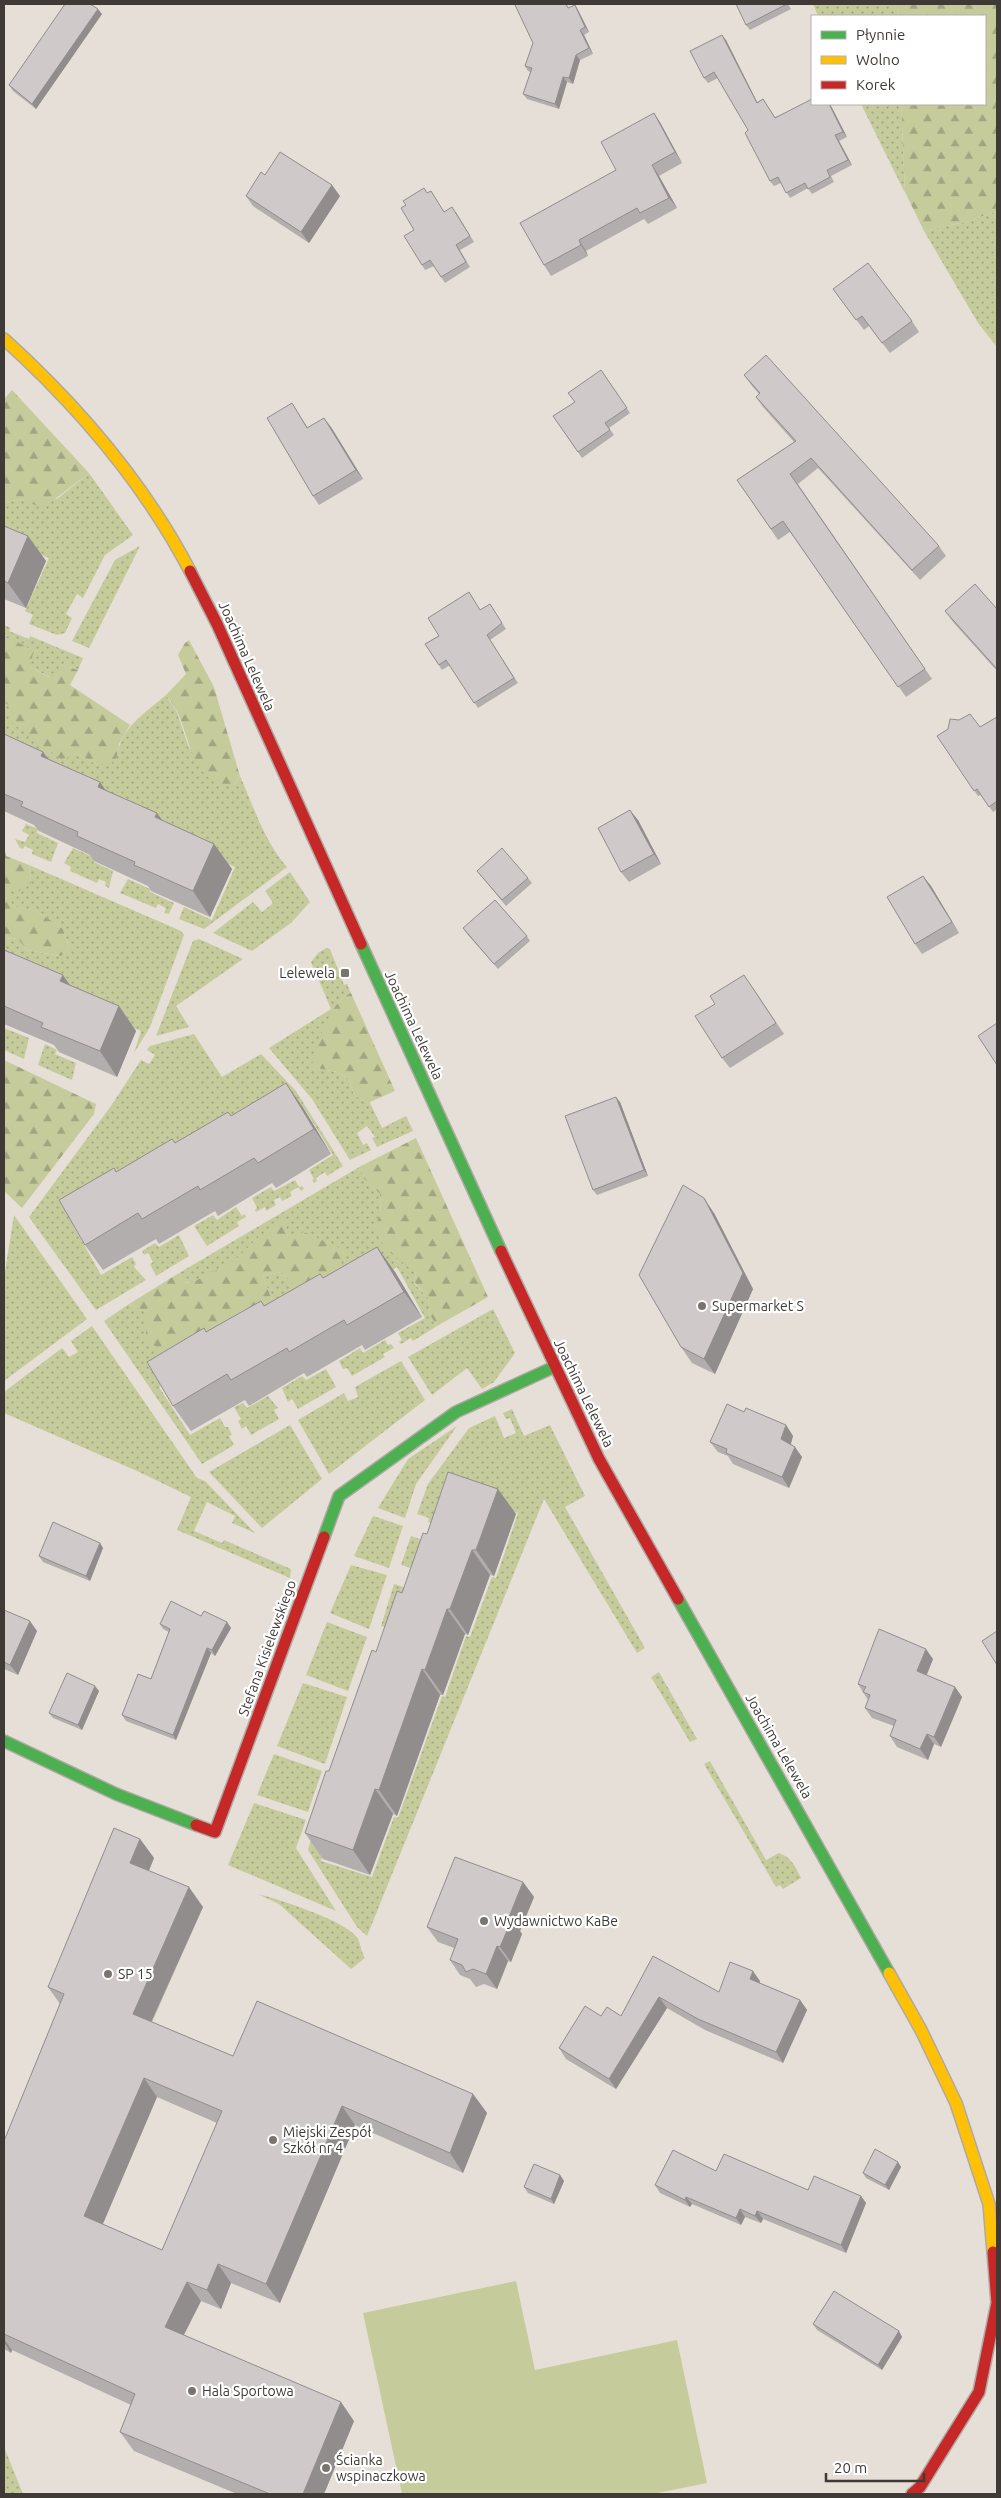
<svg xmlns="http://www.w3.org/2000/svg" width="1001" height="2498" viewBox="0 0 1001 2498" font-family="Ubuntu,sans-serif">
	<defs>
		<pattern id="grass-dots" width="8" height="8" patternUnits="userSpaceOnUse" patternTransform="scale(1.25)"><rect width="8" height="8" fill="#c6cb9c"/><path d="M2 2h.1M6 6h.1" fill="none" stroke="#a2a680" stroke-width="1.8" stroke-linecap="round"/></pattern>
		<pattern id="forest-firs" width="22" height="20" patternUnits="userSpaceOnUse" patternTransform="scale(1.25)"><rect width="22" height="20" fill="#c6cb9c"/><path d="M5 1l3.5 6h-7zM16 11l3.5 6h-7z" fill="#a2a680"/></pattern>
	</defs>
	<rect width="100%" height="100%" fill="#e6dfd8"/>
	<path fill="url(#grass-dots)" d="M813,4h82l5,12h-82z
		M861,104h40l4,88 -1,-1z
		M997,211v136l-19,-24 -54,-92 45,-10z
		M89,473l44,62 -28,20 -22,43 -6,-4 -11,20 6,4 -7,15 -8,2 -28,-11 4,-9 -8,-4 24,-53 -45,-17v-39l20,-3h33z
		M140,546l-51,102 -17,-7 43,-81z
		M4,625l7,3 -2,3 20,8 1,-3 53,22 -5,12 -16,-5 -12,12 -21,-10 -19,-29h-6z
		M166,695l11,17 12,36 45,37 6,-9c14,31 24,65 47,91l-83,62 -25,-10 5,-12 28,13 23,-53 -59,-25 -172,-93v-47l7,5 34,40 16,11 19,-3 18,10 19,-8c3,-29 28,-44 49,-62z
		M26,824l12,5 -1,4 21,10 -7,19 -19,-8 1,-4 -8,-4 -2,3 -3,-1 -5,-9 10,3 4,-7 -7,-4z
		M73,848l22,10 -1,4 19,9 -4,17 -4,-2 1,-4 -7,-3 -2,4 -27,-12 1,-4 -7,-4z
		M29,865l152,66 3,4 -34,92 -16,26 7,-22 -61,-25 -76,-40v-27l13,-1 10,12 33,6 9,-8 -6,-19 -26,-18 -26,-5v-15l20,-8z
		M290,872l20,30 -19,21 -39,28 -39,-18 40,-31 9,10 11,-9 -8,-12z
		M128,879l22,10v3l24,11 -5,11 -5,-1 2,-5 -8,-4 -2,4 -36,-15z
		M199,939l44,20 -67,47 13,21 -33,9 37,-95z
		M326,948l4,1 14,36 3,-1 4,9c-24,8 -30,54 -35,75l21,4 12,7 5,16 17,10 11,23 24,-12 7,15 -36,16 -5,-9 3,-1 -8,-11 -10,7 6,12 4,-2 4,7 -21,10 -38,-61 -43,-51 62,-39 -20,-47 7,-9z
		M4,1028l25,10 -5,21 -20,-9z
		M194,1034l28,43 39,-23 35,37 47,75 -16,10 -2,-4 -9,6 1,3 -3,2 -2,-3 2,-1 -5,-9 24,-15 -29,-47 -54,30 -177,87 28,50 31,-18 4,7 -2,3 12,13 -50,30 -67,-93 82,-111 30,-46 8,4 6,-9 -8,-5 3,-4z
		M45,1044l12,6 -2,4 21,9 -4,17 -34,-15z
		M361,1166l3,13 16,15 1,18 21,48 14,13 -2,10 14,15 2,17 7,11 -24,15 -2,-3 -10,6 -2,-2 3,-2 -4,-7 27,-15 -28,-51 -55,32 -118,49 -65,39 31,48 30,-17 5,9h3l4,8 -3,1 5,9 -32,19 -98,-143 25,-17 17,8v26l80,-17 48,-15 -11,-30 18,-4 7,-35 -4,-16 -26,17 -23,23 -44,22 -8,-1 -4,-9z
		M295,1180l4,7 3,-1 2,3 -3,2 -3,-4 -8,5 2,4 -10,5 -2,-4 -6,3 2,5 -10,6 -1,-4 -9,5 -1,-2 2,-2 -5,-10 19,-11 3,4z
		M236,1207l6,9 3,-2 1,3 -9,5 2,4 -32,20 -13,-20 19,-11 4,5z
		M14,1215l73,104 -83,62v-103z
		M179,1235l10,21 -33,20 -6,-12 3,-2 -5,-9 -4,2 -2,-4 13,-8 4,4z
		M493,1309l22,44 -21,29 -12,7 -15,-21 -35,27 -24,-38z
		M92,1326l105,152 8,3 50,52 -23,-10 3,-7 -28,-14 -13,29 28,12 2,-3 67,29 -1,9 -113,-48 14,-33 -54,-26 -133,-58v-21l58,-44 7,9 9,-5 -7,-11z
		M385,1340l3,5 3,-1 3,4 -11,6 2,3 -33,19 -5,-8 -4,1 -4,-8 21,-13 3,5z
		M401,1361l24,39 -96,74 -31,-54 46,-27 4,8 10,-4 -3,-10z
		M326,1369l10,18 -38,22 -6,-10 -4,3 -6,-14 20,-12 4,4z
		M268,1396l10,12 -4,2 5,9 -28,16 -5,-9 -4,3 -4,-8 3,-2 -7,-12 9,-4 4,5z
		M512,1409l12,27 26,-11 35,71 -20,11 80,141 -8,5 -93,-154 -177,437 -10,-9 -49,-77 7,-25 15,5 -9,31 51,16 22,-60 4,1 44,-122 3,1 21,-61 4,1 22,-60 4,1 22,-65 -54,-18 -12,35 -24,-8 1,-4 -12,-4 11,-30 41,-56 26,-12 9,22 12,-5 -6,-15 -4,1 -3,-6z
		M290,1425l32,54 -60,49 -53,-56z
		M457,1426l-41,58 -11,34 -27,-10 30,-49z
		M373,1516l30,10 -14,42 -35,-12z
		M411,1536l12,4 -9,29 -13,-4z
		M351,1565l36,10 -18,54 -39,-16z
		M394,1584l10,3 -12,43 -11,-4z
		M327,1622l40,15 -19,54 -42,-16z
		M659,1672l38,67 -7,3 -39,-65z
		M303,1683l44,14 -22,67 -48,-18z
		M274,1754l48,17 -14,41 -51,-17z
		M710,1761l56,99 13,-7c13,5 16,13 22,25l-18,11 -3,-4 -4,2 -72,-123z
		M254,1803l52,17 -10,28 40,63 -108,-46z
		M258,1894c20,5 92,28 100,45 3,6 3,13 7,19l-14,11 -72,-65z
		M4,2447l19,47h-19z"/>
	<path fill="url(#forest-firs)" d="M895,4h102v207l-28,10 -45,10 -19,-39 -4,-88h84v-88h-85z
		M12,390l77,83 -47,36 -18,-10 -20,3v-103z
		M4,638h6l24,13 -5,16 20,10 13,-12 16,5 -8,15 60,40 -11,19 -2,13 -6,7 -13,1 -18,-10 -19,4 -53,-39 3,-13 -7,-5z
		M189,640l25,47 26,89 -6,9c-41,2 -44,-46 -57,-74 -3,-5 -7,-11 -11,-16l20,-21 -8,-19 7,-12z
		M4,845l2,11 23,9 2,18 -12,8h-8l1,15 25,5 26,18 6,19 -8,8 -34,-6 -10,-12 -13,1z
		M351,993l44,98 -25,11 1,3 -17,-10 -5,-16 -12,-7 -21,-4 -4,-4c5,-19 18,-64 39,-71z
		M4,1060l92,44 -2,10 -72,94 -18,-17z
		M416,1138l72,159 -51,29 -7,-11 -2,-17 -14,-16 2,-9 -30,-24 -12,-20 7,-17 -1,-18 -16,-15 -3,-13z
		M284,1220l4,17 16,-5 42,19 -7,18 -39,22 -19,-19 -18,4 11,30 -33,30 -15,-15 -12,16 -52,16 -16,-15v-26l-17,-8 50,-31 4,9 8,1 43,-22 24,-23z"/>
	<path fill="#c6cb9c" d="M516,2281l19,89 142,-30 30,143 -55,11h-250l-39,-181z"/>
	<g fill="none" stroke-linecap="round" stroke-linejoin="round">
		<g stroke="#aea9a3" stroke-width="14">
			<path id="fast" d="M361,944l140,307
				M324,1537l15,-41 117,-84 98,-45
				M678,1599l211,374
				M4,1741l112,53 80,31"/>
		</g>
		<g stroke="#aea9a3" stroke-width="14">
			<path id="slow" d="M4,339c74,67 140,144 186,232
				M889,1973l32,57 35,73 33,101 4,48"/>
		</g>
		<g stroke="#aea9a3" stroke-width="14">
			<path id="jam" d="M190,571l27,53 144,320
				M501,1251l98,208 79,140
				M196,1825l19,7 109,-295
				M912,2494l8,-7 59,-95 18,-89 -4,-51"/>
		</g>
		<use href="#fast" stroke="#4caf50" stroke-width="11"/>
		<use href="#slow" stroke="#ffc107" stroke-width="11"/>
		<use href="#jam" stroke="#c62828" stroke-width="11"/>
	</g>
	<path fill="#b2aead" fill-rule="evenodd" d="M736,4h52l3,5 -41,21 -4,-5z
		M575,5l3,5 11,22 -5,3 9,19 -13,6 -7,24 -6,-2 -8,27 -32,-10 -4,-5 8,-22 -3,-1 -3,-5 44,-58z
		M102,14l-66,95 -23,-18 -4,-6z
		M726,40l31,62 6,-3 12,18 37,-13h18l17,33 -8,4 13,24 -21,11 3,6 -22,12 -4,-6 -18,10 -9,-15 -7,3 -4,-5 -22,-51 -30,-52 -10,5 -4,-5z
		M654,113l7,11 21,39 -23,13 18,32 -29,16 -4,-5 -58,32 2,5 -37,20 -7,-11 72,-95z
		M265,175l75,21 -31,47 -56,-37 -7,-10z
		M427,193l7,3 10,16h12l18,30 -14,8 10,17 -25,16 -11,-17 -9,4 -3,-5 -8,-35z
		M833,289l79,32 7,11 -29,21 -21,-27 -5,4z
		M601,370l29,43 -21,15 5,7 -32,23 -29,-42 22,-14z
		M744,375l195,171 7,10 -26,24 -102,-112 -20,16 134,195 -26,18 -116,-165 -12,8 -41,-60 57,-38 -31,-35 -7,-10 3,-3 -7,-8z
		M292,403l16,25 23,-1 32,52 -44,26 -6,-9z
		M4,526l24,10 18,25 -20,47 -22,-9z
		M490,604l16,25 -16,11 28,43 -40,25 -28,-43 -8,5 -17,-26z
		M997,609v62l-44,-49 -8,-11z
		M997,717v92l-4,3 -12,-17 -3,1 -41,-60 43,-9z
		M4,734l39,18 5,7 114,61 52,24 18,25 -22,48 -59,-26 -3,-5 -54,-25 -4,-6 -51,-24 -5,-6 -30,-14z
		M638,820l23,44 -32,18 -8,-10z
		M477,871l51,7 4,5 -26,23z
		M923,876l8,10 28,47 -37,21 -7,-10z
		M463,928l64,8 3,5 -32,28 -31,-35z
		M4,950l66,35 49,21 17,25 -19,46 -58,-25 -5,-7 -50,-21z
		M751,985l33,49 -54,34 -8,-10z
		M620,1102l28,74 -51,19 -4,-5z
		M304,1109l27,45 -55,34 -4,-5 -54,33 -3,-5 -56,33 -3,-5 -53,31 -18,-25 29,-77 2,4 116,-56z
		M714,1213l39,76 -38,85 -23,-11 -11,-16z
		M377,1247l18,25 27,45 -57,33 -3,-5 -55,32 -3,-4 -55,33 -4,-6 -54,31 -18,-25 34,-74 116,-54z
		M744,1412l42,13 7,11 -2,8 11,13 -13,31 -56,-24 -5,-8 -10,-4 -8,-10z
		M498,1489l18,25 -22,62 -4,-1 -22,60 -3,-1 -22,61h-3l-43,121 -4,-2 -23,61 -47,-16 -18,-26 71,-181 51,-118z
		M100,1543l3,5 -13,33 -47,-19 -4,-6z
		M4,1610l33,21 -19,44 -14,-6z
		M201,1616l26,6 4,6 -16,28 -4,-3 -35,87 -50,-19 -4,-6 29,-36 18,-47 -6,-3 -3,-5z
		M933,1659l-6,16 28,12 7,10 -21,50 -7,-3 -6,16 -31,-13 -7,-11 4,-10 -22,-8 -7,-10 3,-8 -10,-16z
		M99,1691l-17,39 -29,-12 -4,-5z
		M140,1839l14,19 -5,13 54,36 -51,115 81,34 240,38 14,19 -24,60 -108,-48 -75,178 -49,-20 -10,26 -20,-8 -17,34 170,86 -30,73h-87l-103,-43 -14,-19 11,-27 -119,-55 -1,3 -7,-4v-208l56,-137 -12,-17zM157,2097l60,26 -55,127 -59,-26z
		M523,1882l11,15 -14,34 2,3 -11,28 -3,-1 -11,28 -13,-5 -8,3 -6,-8 -10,-4 -10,-15 4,-12 -16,-6 -11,-15z
		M653,1956l66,36 41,-11v2l40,17 7,10 -24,53 -78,-33 -38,-22 -51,81 -50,-30 -7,-11 42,-32h20z
		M898,2162l3,5 -12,23 -23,-12 -3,-5z
		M716,2171l92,19 53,6 5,7 -20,50 -83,-34 -2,4 -16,-6 -4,8 -49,-21 -2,3 -30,-14 -5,-8z
		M560,2175l4,6 -10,23 -26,-11 -4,-6z
		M813,2324l86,7 3,6 -20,33 -65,-40z"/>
	<path fill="#918d8d" d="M575,5l3,5 11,22 -4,-5z
		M98,9l4,5 -66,95 -4,-5z
		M580,30l4,5 9,19 -4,-6z
		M722,35l4,5 34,68 -3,-5z
		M576,55l4,5 -7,24 -4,-6z
		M563,77l4,5 -8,27 -4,-5z
		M829,104h1l17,33 -4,-5z
		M654,113l7,11 21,39 -7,-11z
		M835,135l4,6 13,24 -4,-5z
		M652,165l7,11 18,32 -8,-10z
		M332,185l8,11 -31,47 -8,-11z
		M579,240l7,11 2,5 -7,-11z
		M324,418l7,9 32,52 -7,-9z
		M28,536l18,25 -20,47 -18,-25z
		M43,752l18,25 -20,-21z
		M100,782l18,26 -20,-21z
		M630,810l8,10 23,44 -7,-10z
		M157,813l18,25 -20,-21z
		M214,844l18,25 -22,48 -17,-26z
		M923,876l8,10 28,47 -7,-11z
		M63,975l17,25 -20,-19z
		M119,1006l17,25 -19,46 -17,-26z
		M286,1083l18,26 27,45 -17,-25z
		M616,1097l4,5 28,74 -4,-6z
		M704,1198l10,15 39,76 -38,85 -11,-15z
		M377,1247l18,25 27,45 -18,-25z
		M786,1425l7,11 -4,14 -8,-11z
		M795,1447l7,10 -13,31 -7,-11z
		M498,1489l18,25 -22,62 -18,-26z
		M100,1543l3,5 -13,33 -4,-5z
		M472,1550l18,25 -22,60 -18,-26z
		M447,1609l18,25 -22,61 -18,-25z
		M30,1621l7,10 -19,44 -8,-10z
		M227,1622l4,6 -16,28 -3,-6z
		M207,1648l4,5 -35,87 -3,-5z
		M926,1649l7,10 -9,22 -7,-10z
		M422,1669l18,26 -43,121 -18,-26z
		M95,1686l4,5 -17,39 -4,-5z
		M955,1687l7,10 -21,50 -7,-10z
		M927,1734l7,10 -6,16 -8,-11z
		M375,1789l18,25 -23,61 -17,-25z
		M140,1839l14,19 -10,24 -14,-19z
		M523,1882l11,15 -14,34 2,3 -11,28 -11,-15 9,-30z
		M189,1887l14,20 -57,126 -13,-19z
		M497,1946l11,15 -11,28 -11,-15z
		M753,1971l7,10 -3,9 -7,-11z
		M659,1997l8,11 -51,81 -7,-10z
		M800,2000l7,10 -24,53 -7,-11z
		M144,2078l13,19 -59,138 -14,-19z
		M473,2094l14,19 -24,60 -13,-20z
		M342,2106l13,19 -75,178 -14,-19z
		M898,2162l3,5 -12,23 -4,-5z
		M560,2175l4,6 -10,23 -3,-5z
		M861,2196l5,7 -20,50 -5,-8z
		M686,2197l6,7 -2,3 -5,-7z
		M740,2209l5,8 -4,8 -5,-7z
		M757,2211l6,8 -2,4 -6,-7z
		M218,2264l13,19 -10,26 -14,-19z
		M187,2282l14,19 -23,45 -13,-19z
		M899,2331l3,6 -20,33 -4,-5z
		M4,2339l8,11 -1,3 -7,-11z
		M341,2402l13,19 -30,73h-21z"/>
	<path fill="#cfcac9" stroke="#918d8d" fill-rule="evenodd" d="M65,4h25l8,5 -66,95 -23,-19z
		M518,4h48l2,4 7,-3 10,22 -5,3 9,18 -13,7 -7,23 -6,-1 -8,27 -32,-10 9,-26 -7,-2 8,-23 -18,-38z
		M736,4h51l-41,21z
		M722,35l35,68 6,-4 12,19 37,-19v5h17l14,28 -8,3 13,25 -21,10 3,7 -22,12 -3,-6 -19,10 -8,-16 -8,4 -25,-48 3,-3 -34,-58 -10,6 -14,-27z
		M654,113l21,39 -23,13 17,33 -29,15 -3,-5 -58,32 2,5 -37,20 -24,-42 96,-53 -15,-28z
		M280,152l52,33 -31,47 -55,-36 15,-24 4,3z
		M424,188l3,5 4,-2 13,21 8,-5 18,29 -14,9 10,17 -25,15 -11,-17 -8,5 -18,-29 10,-6 -13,-22 5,-3 -3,-4z
		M868,263l44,58 -30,22 -20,-27 -6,4 -23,-31z
		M766,355l173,191 -27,24 -101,-112 -21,16 135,195 -27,18 -115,-166 -12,8 -34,-49 59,-39 -40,-44 4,-4 -16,-18z
		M601,370l26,38 -22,15 5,7 -32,22 -25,-36 22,-14 -7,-9z
		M292,403l15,25 17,-10 32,52 -43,26 -46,-78z
		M4,526l24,10 -20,47 -4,-2z
		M975,584l22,25v60l-52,-58z
		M469,592l11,18 10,-6 12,19 -15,12 27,43 -40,25 -28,-43 -7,5 -14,-21 14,-8 -11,-18z
		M970,714l10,13 17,-10v84l-8,6 -12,-18 -3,2 -37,-55 11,-7 2,-10 9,1z
		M4,734l39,18 -2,4 59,26 -2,5 59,26 -2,4 59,27 -21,47 -59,-26 1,-3 -58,-26 1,-4 -57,-26 2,-4 -19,-8z
		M630,810l24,44 -33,18 -23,-44z
		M502,848l26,30 -26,22 -25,-29z
		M923,876l29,46 -37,22 -28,-47z
		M495,900l32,36 -33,28 -31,-36z
		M4,950l59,25 -3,6 59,25 -19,45 -59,-24 2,-4 -39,-17z
		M744,975l32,48 -54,35 -27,-42 20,-12 -5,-8z
		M997,1023v42l-19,-29z
		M286,1083l28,46 -56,34 -4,-5 -54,32 -2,-4 -56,33 -4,-6 -53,32 -26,-45 55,-32 2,4 56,-33 3,4 53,-31 3,4z
		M616,1097l28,73 -51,20 -28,-74z
		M683,1185l21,13 39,75 -39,86 -23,-12 -42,-72z
		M377,1247l27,45 -57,33 -3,-5 -55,32 -2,-4 -56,32 -4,-6 -54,32 -26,-44 57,-34 2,4 55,-31 3,5 56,-32 3,4z
		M727,1404l17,8 2,-4 40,17 -5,14 14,8 -13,30 -56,-24 1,-4 -17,-7z
		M448,1472l50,17 -22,61h-4l-22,59h-3l-22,61 -3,-1 -43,121 -4,-1 -22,61 -48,-17 21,-62h3l43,-121 4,2 21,-61 5,2 21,-60 4,1z
		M53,1522l47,21 -14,33 -47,-20z
		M171,1601l30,15 3,-5 23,11 -15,28 -5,-2 -34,87 -51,-20 16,-41 13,5 19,-50 -10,-5z
		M4,1610l26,11 -20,44 -6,-3z
		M879,1629l47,20 -9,22 38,16 -21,50 -7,-3 -7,15 -30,-13 6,-16 -31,-12 5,-13 -7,-3 3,-5 -8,-3z
		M997,1631v34l-15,-24z
		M67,1673l28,13 -17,39 -29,-12z
		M114,1828l26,11 -10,24 59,24 -56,127 100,42 24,-55 216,93 -23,59 -108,-47 -76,178 -48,-20 -11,26 -20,-8 -22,45 176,75 -38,92h-33l-150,-62 15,-38 -131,-60v-193l60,-147 -16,-7zM144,2078l78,33 -60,139 -78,-34z
		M455,1857l68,25 -14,35 3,2 -12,28 -3,-1 -11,28 -13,-5 -7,3 -4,-7 -12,-5 8,-21 -31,-12z
		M653,1956l66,36 11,-30 23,9 -3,8 50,21 -24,52 -78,-33 -39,-22 -50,82 -50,-31 26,-42 16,10 6,-9 14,9z
		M875,2149l23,13 -13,23 -22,-12z
		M673,2150l43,21 8,-17 84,36 6,-14 47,20 -20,49 -84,-34 -2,5 -15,-7 -4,9 -50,-21 -1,3 -30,-15z
		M534,2164l26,11 -9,24 -27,-12z
		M834,2291l65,40 -21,34 -65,-41z"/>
	<g fill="#7a746f" stroke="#fff" stroke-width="2">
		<rect x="340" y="968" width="10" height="10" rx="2.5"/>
		<circle cx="702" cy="1306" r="5"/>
		<circle cx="484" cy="1921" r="5"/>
		<circle cx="108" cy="1974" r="5"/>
		<circle cx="273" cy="2140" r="5"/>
		<circle cx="192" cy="2391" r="5"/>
		<circle cx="326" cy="2468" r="5"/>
	</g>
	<g text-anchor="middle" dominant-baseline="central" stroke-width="4.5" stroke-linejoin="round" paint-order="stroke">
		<g font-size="14" fill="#403a36" stroke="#fff">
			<text transform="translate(247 656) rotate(66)">Joachima Lelewela</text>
			<text transform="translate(414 1025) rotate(65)">Joachima Lelewela</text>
			<text transform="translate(584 1393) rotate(64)">Joachima Lelewela</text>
			<text transform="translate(267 1648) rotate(-70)">Stefana Kisielewskiego</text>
			<text transform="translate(779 1746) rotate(60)">Joachima Lelewela</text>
		</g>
		<g font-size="14" fill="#403a36" stroke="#fff" text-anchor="start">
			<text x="335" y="973" text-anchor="end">Lelewela</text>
			<text x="712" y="1306">Supermarket S</text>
			<text x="494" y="1921">Wydawnictwo KaBe</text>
			<text x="118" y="1974">SP 15</text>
			<text x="283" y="2132">Miejski Zespół<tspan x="283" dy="16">Szkół nr 4</tspan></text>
			<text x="202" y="2391">Hala Sportowa</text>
			<text x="336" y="2460">Ścianka<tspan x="336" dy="16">wspinaczkowa</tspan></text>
		</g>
	</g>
	<rect width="1001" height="2498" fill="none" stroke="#403a36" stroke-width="10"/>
	<rect x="811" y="15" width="175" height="90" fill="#ffffff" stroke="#b3b0af"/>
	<rect x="821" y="31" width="25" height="8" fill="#4caf50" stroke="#b3b0af"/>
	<text x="856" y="40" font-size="15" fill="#403a36">Płynnie</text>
	<rect x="821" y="56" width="25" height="8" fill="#ffc107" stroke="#b3b0af"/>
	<text x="856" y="65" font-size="15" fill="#403a36">Wolno</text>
	<rect x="821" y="81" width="25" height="8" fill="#c62828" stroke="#b3b0af"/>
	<text x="856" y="90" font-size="15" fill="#403a36">Korek</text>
	<path d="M826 2473v8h98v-8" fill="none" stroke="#403a36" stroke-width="2.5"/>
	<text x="834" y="2473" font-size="15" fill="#403a36" stroke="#ffffff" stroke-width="4" paint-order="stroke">20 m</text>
</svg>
